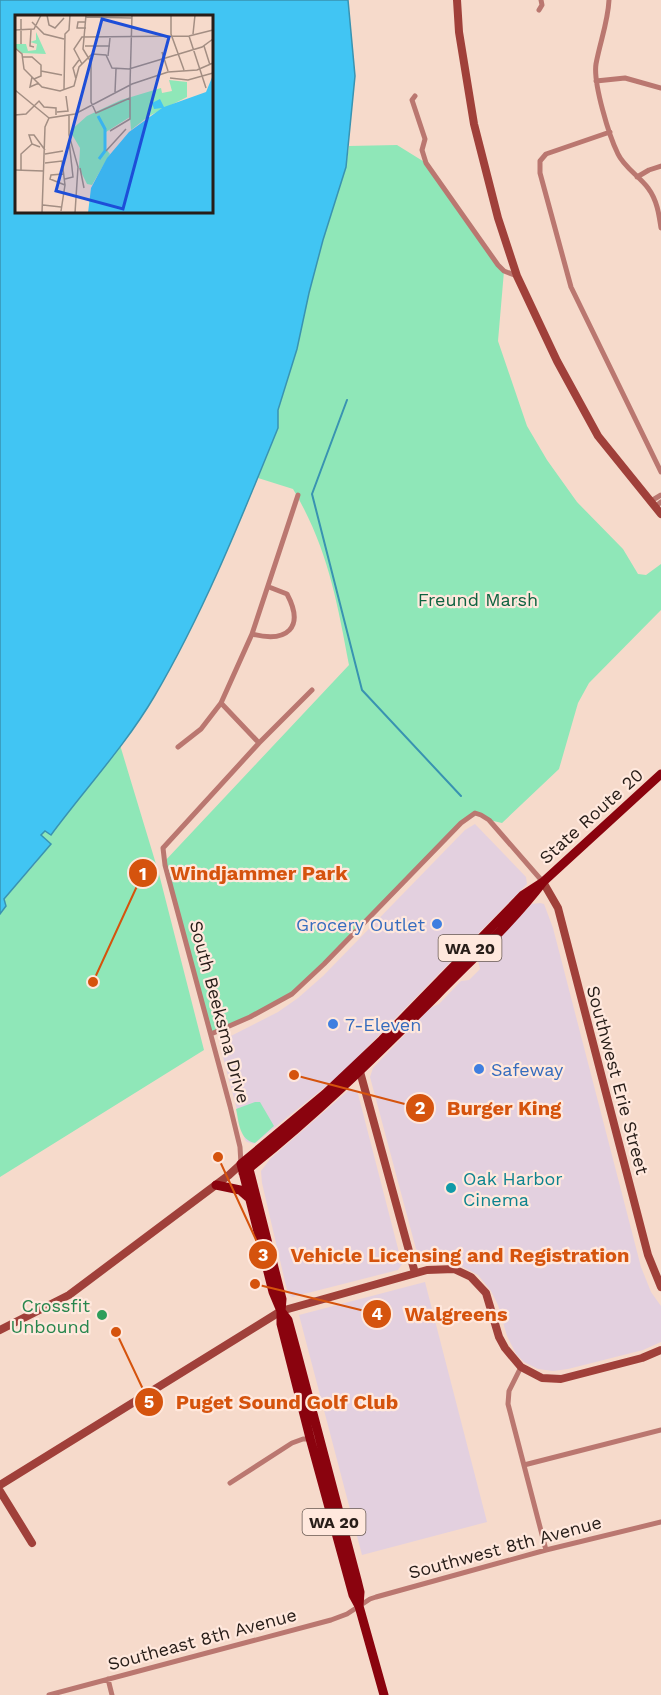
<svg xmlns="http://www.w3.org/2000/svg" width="661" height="1695" viewBox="0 0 661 1695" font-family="'Work Sans',sans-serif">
	<rect width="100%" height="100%" fill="#f6dacb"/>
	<path fill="#e3d0df" d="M475,824l51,53 1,7 -187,191 -86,69 -7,-2 -2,-2 -26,-98 59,-30 20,-14 25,-22 142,-146z
		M540,903l4,1 9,24 88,339 10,25 10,14v36l-18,8 -75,19 -15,2 -15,-2 -14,-7 -8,-8 -9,-18 -9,-31 -7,-14 -13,-16 -17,-9 -17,-4 -24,2 -50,-187 3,-9 57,-60 9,-4 22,-23 8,-1 11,-11 -2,-9 54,-56z
		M350,1089l7,1 45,174 -4,6 -106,27 -4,-4 -2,-7 -24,-103 -1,-12 9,-12z
		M425,1282l62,240 -125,33 -63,-240z"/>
	<path fill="#8fe7b8" d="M397,145l29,18 78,108 -6,70 29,85 20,34 30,42 46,47 15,25 8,1 15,-11v46l-72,73 -11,20 -19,66 -57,54 -13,-3 -8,-5 -14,2 -175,177 -81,40 -47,-172 185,-197c-12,-65 -22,-119 -56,-176l-35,-11 20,-50v-18l19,-61 12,-56 14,-53 23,-73 3,-21z
		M120,745l39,129 45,176 -204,127v-263l6,-8 -2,-7 31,-35 15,-21 -10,-8 5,-4 6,4z
		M255,1102h5l14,24 -19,17c-16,-3 -16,-21 -19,-34z"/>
	<path fill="#41c5f3" stroke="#3993b1" stroke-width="1.5" fill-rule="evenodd" d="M0,0h348l7,76 -9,91 -23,73 -14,53 -12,56 -19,61v18c-37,91 -74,184 -124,269 -29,49 -69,92 -103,138l-6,-4 -4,4 10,9 -47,55 2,7 -6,8zM16,16h196v196h-196z"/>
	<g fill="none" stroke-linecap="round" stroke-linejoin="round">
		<path stroke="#3993b1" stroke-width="2" d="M347,400l-35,94 50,196 99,106"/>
		<path stroke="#ba7770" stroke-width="5" d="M609,0c-1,22 -9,42 -13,64 -3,19 13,72 22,90 6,13 21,22 30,34 9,12 11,26 13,40
			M539,10l3,-5 -1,-5
			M596,81l29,-3 36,10
			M415,96l-3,4 13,39 -3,11 4,13 72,102 6,6 13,5
			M610,132l-64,22 -6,7v12l31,114 90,185
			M637,177l12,-7 12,-4
			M651,501l10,-6
			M656,506l5,-4
			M252,634c35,9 53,-6 35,-40l-18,-7
			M221,703l38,40
			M178,747l23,-18 20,-26 31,-69 46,-139
			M211,1034l39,-17 42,-23 32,-30 137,-141 14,-10 6,2 8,5 54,62
			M241,1164l-1,-17 -10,-41 -65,-241 -2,-17 96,-105 53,-53
			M521,1367l-12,24 -1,13 38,146
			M524,1465l137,-35
			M230,1483l62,-40 11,-4h8
			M108,1679l4,16
			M49,1695l282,-75 16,-6 23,-15 6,-2 170,-47 115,-28"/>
		<path stroke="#a0403a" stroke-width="8" d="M457,0l2,32 15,92 24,94 19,58 40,85 41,75 63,78
			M543,882l15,26 90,347 13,32
			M359,1068l56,205
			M0,1330l69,-35 160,-120 12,-11
			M0,1485l281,-174 146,-41 27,-1 17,8 15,16 13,44 6,11 16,19 21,11 19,1 81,-21 19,-8
			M0,1491l32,52"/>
		<path stroke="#8a030e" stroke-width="9" d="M248,1165l34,134 -1,12 7,9 9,33 60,227 3,12 -1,14
			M243,1173c69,-54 131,-115 193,-177 36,-37 76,-73 107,-114l118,-108
			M216,1185l24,5 8,7
			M384,1695l-25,-89 -6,-11 -43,-157 -29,-114v-13l-8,-19 -32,-128 84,-70 57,-54 141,-145 20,-13"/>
	</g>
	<g fill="#3f7fe0" stroke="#ffe8dd" stroke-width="2">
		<circle cx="437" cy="924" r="6"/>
		<circle cx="333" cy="1024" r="6"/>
		<circle cx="479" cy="1069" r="6"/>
	</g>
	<circle fill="#0f9aa8" stroke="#ffe8dd" stroke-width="2" cx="451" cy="1188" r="6"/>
	<circle fill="#2e9e5b" stroke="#ffe8dd" stroke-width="2" cx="102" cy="1315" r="6"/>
	<g text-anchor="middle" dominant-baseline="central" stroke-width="4.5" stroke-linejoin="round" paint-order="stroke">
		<g fill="#ffe8dd" stroke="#685a53" stroke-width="1.5">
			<rect x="438.5" y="935" width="63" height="26" rx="4.5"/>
			<rect x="302.5" y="1509" width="63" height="26" rx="4.5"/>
		</g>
		<g font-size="16" font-weight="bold" fill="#271d18">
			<text x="470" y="948">WA 20</text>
			<text x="334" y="1522">WA 20</text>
		</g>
		<g font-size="18" fill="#0e6340" stroke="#ffe8dd">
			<text x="478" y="599">Freund Marsh</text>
		</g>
		<g font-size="18" fill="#271d18" stroke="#ffe8dd">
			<text transform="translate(591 816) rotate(-42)">State Route 20</text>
			<text transform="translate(220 1012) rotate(75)">South Beeksma Drive</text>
			<text transform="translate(618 1080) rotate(75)">Southwest Erie Street</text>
			<text transform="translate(505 1547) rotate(-15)">Southwest 8th Avenue</text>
			<text transform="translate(202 1639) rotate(-15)">Southeast 8th Avenue</text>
		</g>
		<g font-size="18" fill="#366cbe" stroke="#ffe8dd" text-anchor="start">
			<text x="425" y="924" text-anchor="end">Grocery Outlet</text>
			<text x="345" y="1024">7-Eleven</text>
			<text x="491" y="1069">Safeway</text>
		</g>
		<g font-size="18" fill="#0d838f" stroke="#ffe8dd" text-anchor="start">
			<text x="463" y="1178">Oak Harbor<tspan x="463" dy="21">Cinema</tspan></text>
		</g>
		<g font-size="18" fill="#27864d" stroke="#ffe8dd" text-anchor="end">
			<text x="90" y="1305">Crossfit<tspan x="90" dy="21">Unbound</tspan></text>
		</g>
	</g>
	<g transform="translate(15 15)">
		<rect width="198" height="198" fill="#f6dacb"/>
		<path d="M21,17l10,22 -24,-1 -6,-5v-4h10l2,7 8,-1 1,-6 -7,-2 6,-2zM154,65l18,2v15l-38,19 -18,14 -1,-13 -24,15v17l4,5 -18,31 -5,-1 -8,-16 1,-20 -10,-17 17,-15 34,-16 40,-12 1,5 10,-2z" fill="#8fe7b8"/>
		<path d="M198,60v138h-125l3,-25 16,-30 22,-26 33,-24 -8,1 -2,-6 8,-4 4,8 42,-15z" fill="#41c5f3"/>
		<path fill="none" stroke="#41c5f3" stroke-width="3" d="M83,101l7,13v22l-6,8"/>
		<path fill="none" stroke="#a38e83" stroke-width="1.5" d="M32,0l2,10 6,3 9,-10M71,0l-3,34 8,13v40l5,11 34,-15M156,0v19l13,36M71,2l46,1M17,7l12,12 20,5M71,13h-9l1,-6h8M0,15l19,-1 7,-14M16,15l-1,16 4,1M198,16v31M178,19l2,-19M174,21l17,52M6,29v-25M70,31h25M189,31l6,19M0,33l7,6 2,15 18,18 18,4 14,-5 5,-19 13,-13 14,1 6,13 17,1 73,-22 11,-8M147,37l6,19M93,41l2,-18M8,42h9l9,8v11l-7,3M67,49l-8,-15 8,-12 107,-1 24,-6M26,56l21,4M153,57l29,-2 16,-7M17,62l-2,10 9,-4M155,63l18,2 25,-7M61,64l-3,-11 6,-8M115,69l2,-69M49,74l1,-55 4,-4 1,-15M0,75l34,28M100,77l1,-23M42,97l11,-1 -2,-15M0,100l11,-1 13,-13 5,6 12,1v7M54,100v20l9,32 -3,46M95,116l20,-12v-35M25,132l-8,-3 -3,-9h5l11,15M91,136l20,-22M30,139l18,-3M30,148l17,-2 3,24 -4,26M65,153l4,20M0,155l28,1M6,155v-16l11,-10M48,159l-12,1 -1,4 15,6M50,164l8,-2 -4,-36M28,190l18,2M27,198l3,-86 4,-9 26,-4 57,-30 36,-12"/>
		<path fill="#1d4ed8" fill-opacity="0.15" stroke="#1d4ed8" stroke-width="3" d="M87,4l67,18 -46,172 -67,-18z"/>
		<rect width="198" height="198" fill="none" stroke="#271d18" stroke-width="3"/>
	</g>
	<path fill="none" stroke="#d5530d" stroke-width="2" d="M93 982L143 873M294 1075L420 1108M218 1157L263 1255M255 1284L377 1314M116 1332L149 1402"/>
	<g fill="#d5530d" stroke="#ffe8dd" stroke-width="2">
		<circle cx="93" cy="982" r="6"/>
		<circle cx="294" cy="1075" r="6"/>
		<circle cx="218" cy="1157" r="6"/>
		<circle cx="255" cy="1284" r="6"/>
		<circle cx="116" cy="1332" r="6"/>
		<circle cx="143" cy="873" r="15"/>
		<circle cx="420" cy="1108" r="15"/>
		<circle cx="263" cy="1255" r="15"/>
		<circle cx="377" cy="1314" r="15"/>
		<circle cx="149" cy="1402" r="15"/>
	</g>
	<g font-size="18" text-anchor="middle" font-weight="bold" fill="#fff">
		<text x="143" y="880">1</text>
		<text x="420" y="1114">2</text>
		<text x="263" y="1261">3</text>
		<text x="377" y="1320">4</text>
		<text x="149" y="1408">5</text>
	</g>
	<g font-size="20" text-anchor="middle" font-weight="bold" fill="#d5530d" stroke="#ffe8dd" stroke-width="4.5" stroke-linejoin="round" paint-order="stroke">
		<text x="259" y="880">Windjammer Park</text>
		<text x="504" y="1115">Burger King</text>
		<text x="460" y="1262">Vehicle Licensing and Registration</text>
		<text x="456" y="1321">Walgreens</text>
		<text x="287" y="1409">Puget Sound Golf Club</text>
	</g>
</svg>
